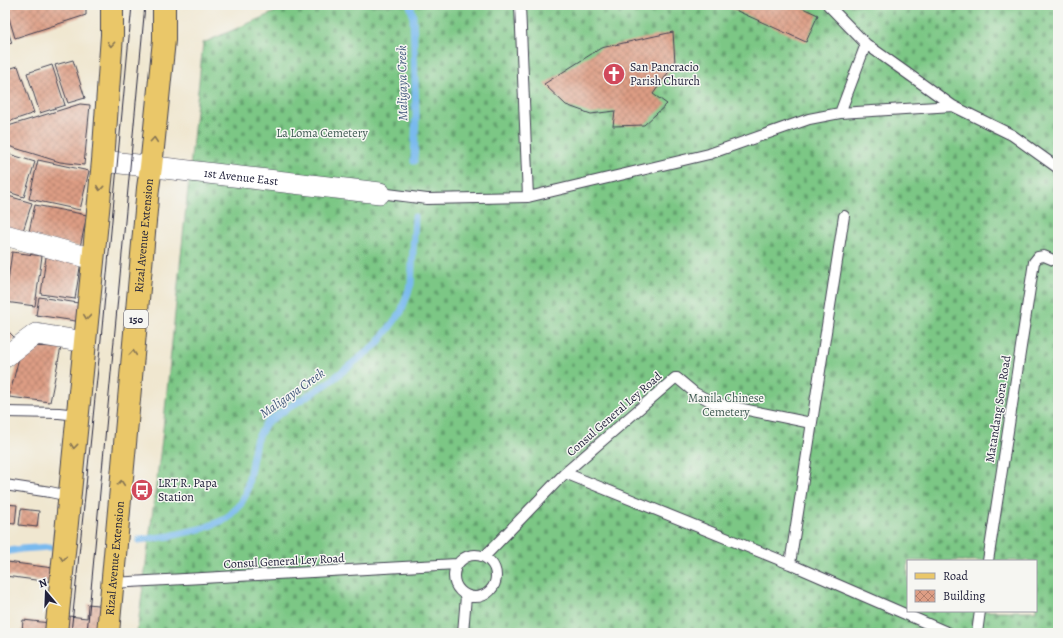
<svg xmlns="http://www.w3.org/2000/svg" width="1063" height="638" viewBox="0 0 1063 638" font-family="Alegreya,serif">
	<defs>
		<pattern id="cemetery-stones" width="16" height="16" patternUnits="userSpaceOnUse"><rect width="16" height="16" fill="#7bc785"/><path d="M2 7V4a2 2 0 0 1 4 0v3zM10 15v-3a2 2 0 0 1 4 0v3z" fill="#64a16e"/></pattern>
		<pattern id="building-cross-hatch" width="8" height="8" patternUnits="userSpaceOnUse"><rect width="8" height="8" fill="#dd9d84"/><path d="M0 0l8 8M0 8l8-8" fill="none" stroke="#b3806d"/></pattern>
	</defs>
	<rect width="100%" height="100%" fill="#f6f6f2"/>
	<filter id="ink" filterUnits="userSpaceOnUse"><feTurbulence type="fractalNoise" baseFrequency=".025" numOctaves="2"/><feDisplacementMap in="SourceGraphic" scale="8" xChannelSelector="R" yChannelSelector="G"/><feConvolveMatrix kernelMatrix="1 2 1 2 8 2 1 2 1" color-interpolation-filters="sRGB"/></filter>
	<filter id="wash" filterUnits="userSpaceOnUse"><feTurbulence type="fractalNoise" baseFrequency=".012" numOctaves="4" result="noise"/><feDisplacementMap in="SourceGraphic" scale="16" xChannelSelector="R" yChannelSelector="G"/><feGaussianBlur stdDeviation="0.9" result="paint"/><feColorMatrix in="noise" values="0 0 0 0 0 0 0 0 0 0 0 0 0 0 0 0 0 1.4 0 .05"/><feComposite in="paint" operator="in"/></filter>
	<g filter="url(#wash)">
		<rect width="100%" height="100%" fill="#f0e7d0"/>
		<path fill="url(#cemetery-stones)" stroke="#4e7460" fill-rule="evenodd" d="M291,5h767v628h-921l25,-194 41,-396zM908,561h128v50h-128z"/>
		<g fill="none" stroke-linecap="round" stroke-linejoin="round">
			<path stroke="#79baee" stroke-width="7" d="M410,5l3,10 3,100 -2,46
				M139,540l31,-4 34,-8 22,-9 14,-14 6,-11 10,-53 10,-18 22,-15 40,-25 49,-39 24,-32 10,-28 4,-67
				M5,552l16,-3 29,-2"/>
		</g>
		<g id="blocks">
			<path fill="url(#building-cross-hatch)" d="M5,5h81v10l-71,23z
				M724,5h72l22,10 -12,27z
				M5,23l7,20 -7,2z
				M673,32l2,31 -22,31 14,10 -23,21 -31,1 2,-15 -24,3 -25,-9 -22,-21 57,-36z
				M73,60l12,38 -17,5 -13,-38z
				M52,65l13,40 -25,8 -13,-40z
				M18,66l16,47 -29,10v-53z
				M80,104l10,1 -6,60 -24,-3 -55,-17v-18z
				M9,154l26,8 -11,35 -19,-6v-25z
				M38,160l51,11 -9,39 -51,-11z
				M5,195l27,8 -10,31 -17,-5z
				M35,205l52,10 -7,32 -52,-11z
				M5,247l4,1 -3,18h-1z
				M12,252l30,4 -7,50 -30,-4z
				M46,257l35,4 -6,38 -34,-5z
				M39,297l46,7 -3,18 -46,-7z
				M5,328l10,10 -10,8z
				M22,346l39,1 -11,55 -41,-5z
				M5,504l12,1 -2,19 -10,-1z
				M21,509l18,2 -2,16 -18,-2z
				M7,562l46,6 -2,14 -46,-6z
				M88,604l19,2 -2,27h-83l1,-13 27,3 18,-7 19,2z"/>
		</g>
	</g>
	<g filter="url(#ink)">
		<use href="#blocks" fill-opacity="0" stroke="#414051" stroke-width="1"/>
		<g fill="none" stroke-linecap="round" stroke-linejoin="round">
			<g stroke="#414051" stroke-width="12">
				<path id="lane" d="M520,5l8,192
					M828,5l38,39 87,62 59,29 46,33
					M840,113l26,-69
					M380,193l47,6 101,-2 181,-43 100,-35 31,-6 113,-7
					M5,412l54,1 18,2
					M565,473l225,91 159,69
					M5,485l45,7 19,4
					M454 576a21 21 0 1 1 42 0a21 21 0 1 1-42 0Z
					M484,557l81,-84 110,-95h2l18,15 19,10 97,20
					M988,561l46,-299 4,-5 6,-1 14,6
					M790,564l54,-348
					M112,583l345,-19
					M463,633l3,-37
					M977,633l3,-22"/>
			</g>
			<g stroke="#414051" stroke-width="22">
				<g id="street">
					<path id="s1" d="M103,161l277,32"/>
					<path d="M5,235l88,24"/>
					<path d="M5,357l31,-23 49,8"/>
				</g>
			</g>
			<g stroke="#414051" stroke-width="24">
				<g id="primary">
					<path d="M56,633l47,-472 9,-126v-30"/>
					<path id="s2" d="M108,633l40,-445 3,-21 13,-127v-35"/>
				</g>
			</g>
			<use href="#lane" stroke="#fff" stroke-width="10"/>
			<use href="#street" stroke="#fff" stroke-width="21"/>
			<use href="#primary" stroke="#eac769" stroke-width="22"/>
			<path stroke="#22223b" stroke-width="1" d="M71,633l30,-294 31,-334
				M87,633l58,-628"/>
		</g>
		<defs><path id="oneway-chevron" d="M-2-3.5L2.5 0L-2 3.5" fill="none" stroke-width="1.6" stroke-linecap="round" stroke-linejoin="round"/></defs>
		<g stroke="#867452">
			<use href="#oneway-chevron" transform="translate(111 44) rotate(94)"/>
			<use href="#oneway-chevron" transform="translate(154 140) rotate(-85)"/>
			<use href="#oneway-chevron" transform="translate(100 188) rotate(96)"/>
			<use href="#oneway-chevron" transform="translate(87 317) rotate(96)"/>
			<use href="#oneway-chevron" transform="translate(133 353) rotate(-85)"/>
			<use href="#oneway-chevron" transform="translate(74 446) rotate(96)"/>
			<use href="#oneway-chevron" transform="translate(121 483) rotate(-85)"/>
			<use href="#oneway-chevron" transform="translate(63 558) rotate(95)"/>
		</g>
	</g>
	<defs>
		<g id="church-disc" transform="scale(1.15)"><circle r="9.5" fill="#d1495b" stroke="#f6f6f2"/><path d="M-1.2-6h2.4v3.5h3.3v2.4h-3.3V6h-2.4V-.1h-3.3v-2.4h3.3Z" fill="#fff"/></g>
		<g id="bus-disc" transform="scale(1.15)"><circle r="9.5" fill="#d1495b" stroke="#f6f6f2"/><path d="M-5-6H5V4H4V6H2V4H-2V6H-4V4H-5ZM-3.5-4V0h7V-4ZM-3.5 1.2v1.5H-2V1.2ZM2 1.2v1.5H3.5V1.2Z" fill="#fff"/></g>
	</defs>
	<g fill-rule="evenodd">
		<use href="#church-disc" x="614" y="74"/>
		<use href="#bus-disc" x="142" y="490"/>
	</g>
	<g text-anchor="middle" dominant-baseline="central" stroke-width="3" stroke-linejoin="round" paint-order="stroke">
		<rect fill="#f6f6f2" stroke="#626272" stroke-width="1" x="124" y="310" width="24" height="18" rx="3"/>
		<g font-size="11" font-weight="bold" fill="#22223b">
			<text x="136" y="319">150</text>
		</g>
		<g font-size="12" fill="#22223b" stroke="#f6f6f2" text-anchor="start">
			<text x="630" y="67">San Pancracio<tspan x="630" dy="14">Parish Church</tspan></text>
			<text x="158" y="483">LRT R. Papa<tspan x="158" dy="14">Station</tspan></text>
		</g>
		<g font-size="12" fill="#415c55" stroke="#f6f6f2">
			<text x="322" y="133">La Loma Cemetery</text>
			<text x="726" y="398">Manila Chinese<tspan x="726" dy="14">Cemetery</tspan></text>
		</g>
		<g font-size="12" fill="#22223b" stroke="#f6f6f2">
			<text stroke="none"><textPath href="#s1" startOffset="139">1st Avenue East</textPath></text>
			<text stroke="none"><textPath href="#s2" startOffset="399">Rizal Avenue Extension</textPath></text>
			<text transform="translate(998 409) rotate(-81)">Matandang Sora Road</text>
			<text transform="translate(614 414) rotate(-41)">Consul General Ley Road</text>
			<text stroke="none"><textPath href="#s2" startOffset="75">Rizal Avenue Extension</textPath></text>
			<text transform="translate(284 561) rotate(-3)">Consul General Ley Road</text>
		</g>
		<g font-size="13" font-style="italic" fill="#40577a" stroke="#f6f6f2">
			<text transform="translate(402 83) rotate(-91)">Maligaya Creek</text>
			<text transform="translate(292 393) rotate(-35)">Maligaya Creek</text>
		</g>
	</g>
	<rect width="1063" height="638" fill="none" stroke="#f6f6f2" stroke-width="20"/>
	<rect x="907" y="560" width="130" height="52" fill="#f6f6f2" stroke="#a1a1a9"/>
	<rect x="915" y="573" width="20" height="6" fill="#eac769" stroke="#a1a1a9"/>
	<text x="943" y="580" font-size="12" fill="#22223b">Road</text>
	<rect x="915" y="590" width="20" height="12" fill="url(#building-cross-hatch)" stroke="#a1a1a9"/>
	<text x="943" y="600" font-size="12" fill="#22223b">Building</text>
	<g transform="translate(46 592) rotate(341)" stroke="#f6f6f2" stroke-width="3" paint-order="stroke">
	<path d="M0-3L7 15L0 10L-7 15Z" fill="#22223b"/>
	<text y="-6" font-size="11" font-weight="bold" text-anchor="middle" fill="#22223b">N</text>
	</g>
</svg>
